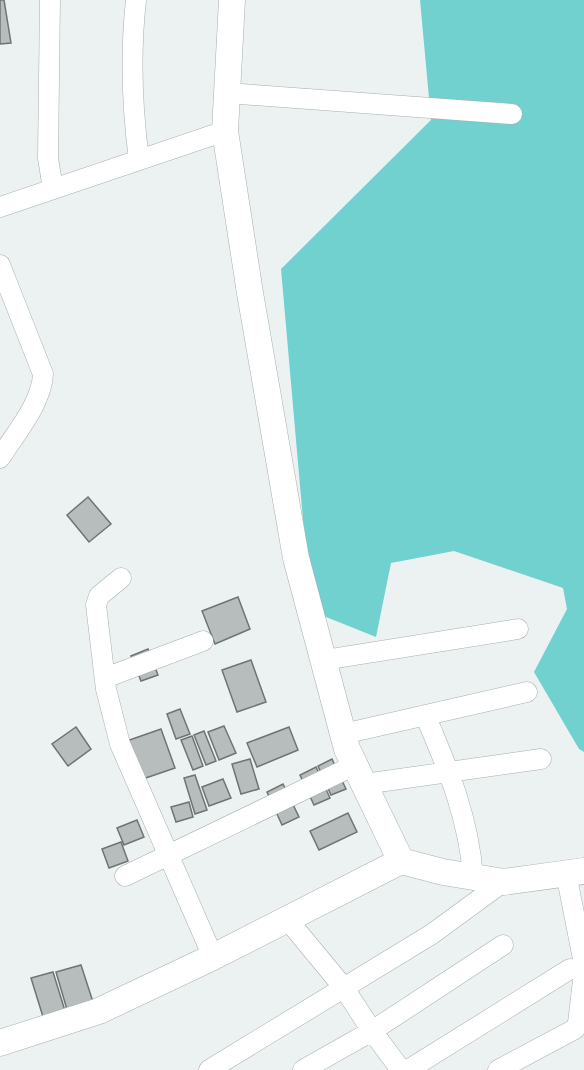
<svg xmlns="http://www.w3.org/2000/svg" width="584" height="1070" viewBox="0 0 584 1070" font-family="'Titillium Web',sans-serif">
	<rect width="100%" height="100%" fill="#ecf2f2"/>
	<path fill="#70d1ce" d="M420,0h164v752l-5,-3 -45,-77 33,-63 -4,-21 -109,-37 -63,12 -15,74 -65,-26 -30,-342 150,-149z"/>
	<path fill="#b7bdbd" stroke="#6e7473" stroke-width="1.5" d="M0,0h4l7,43 -11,1z
		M88,497l23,27 -22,18 -22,-27z
		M238,597l12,32 -35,15 -13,-33z
		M148,649l10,26 -17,6 -10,-25z
		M251,660l15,42 -29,10 -15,-42z
		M180,709l10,25 -14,5 -9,-25z
		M224,726l12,27 -17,7 -11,-28z
		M76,727l15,22 -23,17 -16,-22z
		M289,727l9,23 -41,17 -10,-24z
		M161,729l14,39 -41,14 -13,-39z
		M204,731l12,30 -10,4 -12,-30z
		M192,736l11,30 -10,4 -12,-30z
		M250,759l9,30 -18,5 -9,-30z
		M332,759l14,30 -15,6 -13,-29z
		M316,767l14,31 -16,7 -14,-30z
		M195,775l12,35 -12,4 -11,-36z
		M223,779l8,19 -22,8 -7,-19z
		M283,784l16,33 -17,8 -15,-33z
		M189,802l4,15 -17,5 -5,-15z
		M348,813l9,19 -38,18 -9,-19z
		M137,820l7,17 -20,8 -7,-17z
		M121,842l7,19 -19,7 -7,-19z
		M81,965l13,40 -26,8 -12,-41z
		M53,972l13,42 -22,6 -13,-42z"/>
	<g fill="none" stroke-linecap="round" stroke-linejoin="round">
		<g stroke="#a8aeae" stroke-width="21">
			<path id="minor" d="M50,0l-2,158 5,31
				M136,0c-6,54 -4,107 3,160
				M227,93l285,21
				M0,207l225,-76
				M0,265l43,109c-1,29 -28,60 -43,84
				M121,578l-22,18 -3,9 10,84 14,55 93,213
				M324,660l194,-31
				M105,678l98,-37
				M425,715c23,53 44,104 48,162
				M343,734l184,-42
				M364,784l177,-25
				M566,873l18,91
				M125,876l230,-111
				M287,919l57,69 28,43 29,39
				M209,1070l223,-136 71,-52
				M303,1070l69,-39 131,-86
				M408,1070l162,-101
				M498,1070l77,-41 3,-6 6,-51"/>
		</g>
		<g stroke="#a8aeae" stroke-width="27">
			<path id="tertiary" d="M232,0l-7,131 25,162 46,265 51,191 54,112
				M0,1043l99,-32 114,-54 188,-96 42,11 61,10 80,-11"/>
		</g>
		<use href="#minor" stroke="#fff" stroke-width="20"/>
		<use href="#tertiary" stroke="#fff" stroke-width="26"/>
	</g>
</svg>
